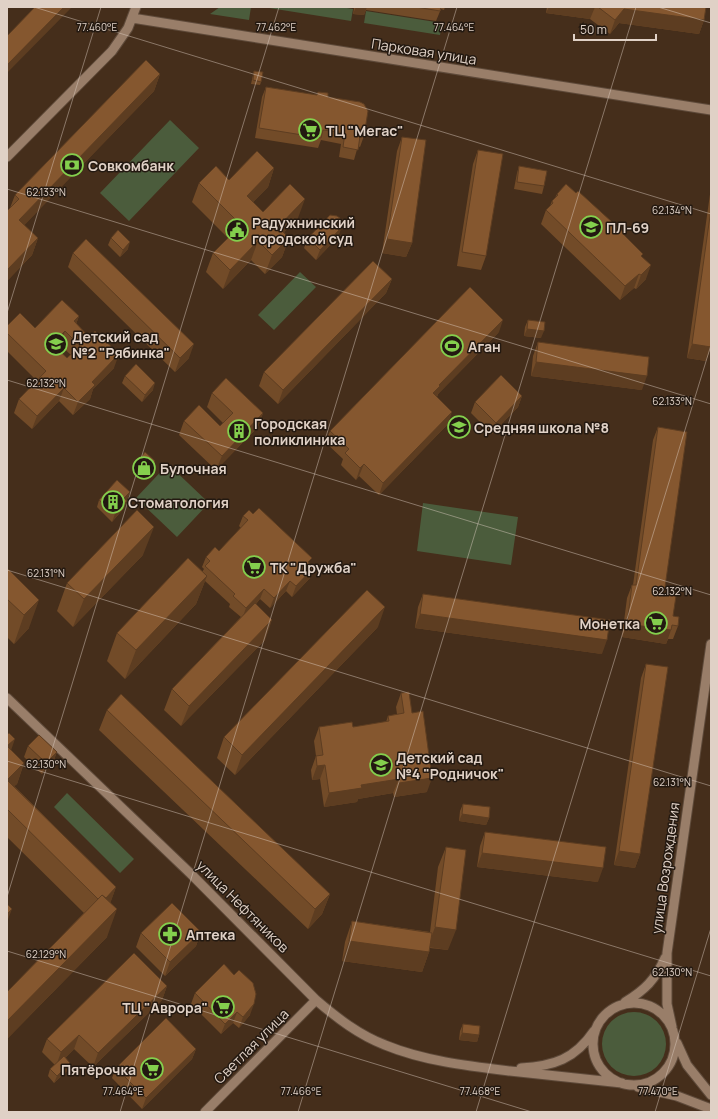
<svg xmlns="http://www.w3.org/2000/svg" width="718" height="1119" viewBox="0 0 718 1119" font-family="Manrope,sans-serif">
	<rect width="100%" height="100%" fill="#452e1b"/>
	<path fill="#4b5c3c" d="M220,7h31l-2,13 -39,-6z
		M263,7h78l12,2 -2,12z
		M366,11l76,12 -2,12 -76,-12z
		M170,120l29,28 -70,73 -29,-28z
		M300,272l16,15 -42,43 -16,-15z
		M168,464l41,39 -32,34 -41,-39z
		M423,503l95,14 -7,48 -94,-14z
		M67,793l67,66 -14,14 -66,-66z
		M602 1044a32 32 0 1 1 64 0a32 32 0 1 1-64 0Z"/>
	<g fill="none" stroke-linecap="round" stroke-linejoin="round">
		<g stroke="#5e4a3a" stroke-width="11">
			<path id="street" d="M132,18l579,92
				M7,157l105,-106 16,-23 8,-21
				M7,698l184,176 125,126c21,18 43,35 69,45 39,16 83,21 125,26 37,4 75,8 112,12
				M625,1002c20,-12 30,-22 40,-44
				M593 1044a41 41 0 1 1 82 0a41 41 0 1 1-82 0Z
				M672,1027l-5,-23v-51l44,-309
				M677,1043l10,22 24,30
				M521,1068c33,-2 54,-9 73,-37
				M638,1087l39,9 34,13
				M205,1112l111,-112"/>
		</g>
		<use href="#street" stroke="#997e69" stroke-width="9"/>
	</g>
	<path fill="#724b28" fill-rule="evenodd" d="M346,7h99l-1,3 -3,-1 -5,12 -70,-11 -2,5 -11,-1 1,-6z
		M547,7h159l-2,13 -5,14 -80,-11 -9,11 -20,-15 -44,-6z
		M254,71l7,11 -1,3 -9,-1 2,-9z
		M160,74l-6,17 -130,134 14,13 -6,17 -25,26v-70l3,-3 5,-13z
		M266,87l50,8 2,-3 10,5 36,39 -4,11 -2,-1 -4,14 -15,-3 2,-13 -20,-4 -3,8 -63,-10 7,-41z
		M402,137l10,106 -6,14 -24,-4 15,-102z
		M478,150l8,106 -5,14 -24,-4 16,-102z
		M519,166l25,20 -2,8 -28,-5 3,-16z
		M274,168l-6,19 -15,15 10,10 35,6 -14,14 5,6 -7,19 -17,17 -14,-14 -28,29 -17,-17 7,-19 15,-15 -36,-36 7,-19 30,-3z
		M711,187v160l-5,14 -19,-3z
		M576,193l47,42 19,22 4,22 -10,10 -2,-1 -14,12 -79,-76 5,-14 4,-4 2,-5 3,-3 2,-4z
		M338,237l-22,23 -12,-12 4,-10z
		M111,238l17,11 -8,8 -12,-12z
		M73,253l116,105 -14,14 -107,-105z
		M392,279l-6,14 -108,111 -19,-18 5,-14z
		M79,316l-3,8 38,44 -21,21 -3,10 -17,16 -14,-14 -27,28 -18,-16 5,-14 18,-18 -30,-30v-25l28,2zM60,345l11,10 -4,3 -11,-10z
		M528,320l13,18 -17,-2 1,-9z
		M499,332l-61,62 -1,3 11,27 -69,71 -20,-19 -3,4 -15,-15 2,-6 -18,-17 5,-11z
		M538,342l104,48 -111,-14 2,-20z
		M125,376l28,14 -11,12 -20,-19z
		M212,393l51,20 -5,14 -42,43 -37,-35 5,-14 36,5 3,-3 -16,-16z
		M522,396l-4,11 -26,27 -21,-21 4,-11z
		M658,427l6,167 9,22 5,10 -5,13h-5l-2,5 -44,-7 5,-39 5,-13h1l20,-145z
		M138,461h17l-2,7 -8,9 -9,-9z
		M130,492l-3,7 -1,1 -2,8 -12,14 -15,-15 2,-7z
		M243,516l67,48v14l-18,19 -6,-6 -16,17 -10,-9 -4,5 9,36 -84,86 -17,-16 8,-21 69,-72 -12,-10 1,-3 -25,-23 -9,23 -71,75 -18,-18 10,-28 85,-61 2,-3 -2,-2 4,-10 13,-6 22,-23 -2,-2z
		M143,555l-70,72 -16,-16 10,-28z
		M7,568l22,60 -15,16 -7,-7z
		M423,594l179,60 -187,-26 3,-21z
		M378,627l-143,148 -18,-17 7,-21z
		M646,664l-6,190 -5,14 -21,-3 27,-187z
		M401,693l11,20 15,79 -33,5 -1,-4 -35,6 -1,3 -33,5 -4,-28 -8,1 -1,-10 5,-14 -2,-15 5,-14h34l33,-5 2,-6 9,-2 -1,-7z
		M107,710l223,184 -8,20 -14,15 -209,-199z
		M7,735l4,15 13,13 -7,21 -3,2 102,101 -6,16 -3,34 -100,102v-47l77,-79 -77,-76z
		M28,746l29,6 -4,10 -11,12 -18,-17z
		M463,804l26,14 -3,7 -27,-4 1,-10z
		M485,832l113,50 -121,-15 3,-21z
		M446,847l2,103 -18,-2 -1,4 -7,20 -80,-11 3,-19 7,-21 78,11 8,-65z
		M201,932l-5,14 -31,30 -29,-29 5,-14z
		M167,986l-5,14 -69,67 -19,-18 -9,9 3,12 -14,13 -6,-7 2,-7 5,-4 -13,-13 5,-13z
		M195,993l55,22 -11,13 -6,-5 -12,11 -30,-30z
		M463,1024l16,11 -2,7 -18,-2 1,-9z
		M196,1049l-4,10 -50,50 -30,-31 4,-10z"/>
	<path fill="#5d3d21" d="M64,7h8l-65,66v-8z
		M356,7h11l-3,8 -11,-1z
		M549,7h46l-5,12 -44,-6z
		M624,9l80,11 -5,14 -80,-11 -9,11 5,-14z
		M160,74l-6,17 -141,146 6,-17z
		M274,168l-6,19 -28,28 7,-19z
		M305,199l-7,19 -27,28 7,-19z
		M342,227l-4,10 -22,23 4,-10z
		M38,238l-6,17 -25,26v-8l1,-4z
		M289,238l-7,19 -17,17 7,-19z
		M387,239l25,4 -6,14 -24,-4z
		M258,241l-7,19 -28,29 7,-19z
		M130,242l-2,7 -8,8 3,-7z
		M651,265l-5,14 -10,10 5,-14z
		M639,274l-5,14 -14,12 5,-14z
		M392,279l-6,14 -108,111 5,-14z
		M79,316l-5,14 -5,5 5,-14z
		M503,320l-4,12 -61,62 -2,4 -3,-5 6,-8z
		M527,329l17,2 -3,7 -17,-2z
		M65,331l-5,14 -13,12 5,-13z
		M194,344l-5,14 -14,14 5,-14z
		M692,344l19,3 -5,14 -19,-3z
		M119,354l-5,14 -21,21 -3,10 -17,16 5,-13 14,-20z
		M536,362l111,14 -5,14 -111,-14z
		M155,383l-2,7 -11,12 3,-7z
		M64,388l-5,13 -27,28 5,-13z
		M522,396l-4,11 -26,27 4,-11z
		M452,412l-4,12 -69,71 4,-12z
		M263,413l-5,14 -42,43 6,-14z
		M155,461l-2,7 -8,9 3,-8z
		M364,464l-5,12 -3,4 4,-12z
		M130,492l-3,7 -6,6 3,-7z
		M127,501l-3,7 -12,14 3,-8z
		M154,527l-11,28 -70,72 11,-28z
		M314,567l-4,11 -18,19 4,-11z
		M207,576l-11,28 -71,75 11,-29z
		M290,581l-4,10 -16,17 4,-10z
		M264,589l-4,10 -18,20 4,-11z
		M39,600l-10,28 -15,16 10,-29z
		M385,607l-7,20 -143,148 7,-20z
		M420,614l187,26 -5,14 -187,-26z
		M272,620l-7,20 -84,86 8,-20z
		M627,624l44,6 -5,14 -44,-7z
		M15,739l-7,20 -1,-13z
		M57,752l-4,10 -11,12 4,-11z
		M24,763l-7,21 -10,9v-13z
		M325,765l-5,14 -8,1 5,-14z
		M432,778l-5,14 -33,5 5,-14z
		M399,779l-6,14 -35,6 -1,3 -33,5 5,-14 32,-8z
		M462,814l27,4 -3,7 -27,-4z
		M619,851l21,3 -5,14 -21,-3z
		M482,853l121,15 -5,14 -121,-15z
		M116,887l-7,20 -8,-5z
		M330,894l-8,20 -14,15 7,-20z
		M12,909l-5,13v-8z
		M117,909l-10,28 -100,102v-18z
		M435,927l21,3 -8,20 -20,-3z
		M201,932l-5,14 -31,30 5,-14z
		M349,941l80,11 -7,20 -80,-11z
		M167,986l-5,14 -69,67 5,-14z
		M254,1004l-4,11 -11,13 4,-11z
		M237,1012l-4,11 -12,11 4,-10z
		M462,1033l17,2 -2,7 -18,-2z
		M79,1035l-5,14 -18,17 5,-14z
		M196,1049l-4,10 -50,50 4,-11z
		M70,1063l-2,7 -14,13 3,-7z"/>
	<path fill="#85572f" stroke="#5d3d21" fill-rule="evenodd" d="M35,7h29l-57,58v-29z
		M416,7h25l-1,4z
		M598,7h108l-2,13 -80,-11 -9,11z
		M146,60l14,14 -141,146 19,18 -30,31 -1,-1v-57l12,-12 -4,-4z
		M254,71l9,1 -2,10 -8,-2z
		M266,87l51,8 1,-3 10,1v4l32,5 4,2 4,7 -4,25h-4l-2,14 -15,-3 2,-14 -22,-3 -2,8 -62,-10z
		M402,137l24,3 -14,103 -25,-4z
		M478,150l25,4 -17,102 -24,-4z
		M257,151l17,17 -27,28 16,16 27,-28 15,15 -27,28 11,11 -17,17 -14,-14 -28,29 -17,-17 28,-28 -42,-42 17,-17 13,14z
		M519,166l28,5 -3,15 -27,-4z
		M566,184l10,9 2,-2 46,42 -1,1 20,20 -2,2 10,9 -10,10 -2,-1 -14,12 -79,-76 7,-7 -1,-2 6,-6 -1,-1z
		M711,209v138l-19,-3z
		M330,215l7,1 4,3 1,8 -22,23 -12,-12z
		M118,230l12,12 -7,8 -12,-12z
		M86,239l108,105 -14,14 -107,-105z
		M373,261l19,18 -109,111 -19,-18z
		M470,287l33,33 -64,65 1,1 -7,7 19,19 -69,71 -19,-19 -4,4 -15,-15 4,-4 -19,-18z
		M62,300l17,16 -5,5 15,16 6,-6 24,23 -27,28 3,3 -17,17 -14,-14 -27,28 -18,-17 27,-28 -39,-38v-7l13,-13 15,15zM65,331l15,15 -13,12 -15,-14z
		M528,320l17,2 -1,9 -17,-2z
		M538,342l111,15 -2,19 -111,-14z
		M136,364l19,19 -10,12 -20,-19z
		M501,375l21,21 -26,27 -21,-21z
		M226,378l37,35 -41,43 -38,-35 15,-16 21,21 13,-13 -21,-20z
		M658,427l29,5 -23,162 12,2 -3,20 6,1 -1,9 -6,-1 -1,5 -44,-6 5,-39h4z
		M145,452l10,9 -7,8 -10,-8z
		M117,480l13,12 -6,6 3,3 -12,13 -16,-14z
		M259,508l53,50 -4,4 6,5 -18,19 -6,-5 -16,17 -10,-9 -18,19 -13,-12 2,-2 -30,-28 5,-5 -4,-4 9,-10 4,4 29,-31 -5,-4 6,-6 4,4z
		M137,510l17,17 -70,72 -17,-16z
		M188,558l19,18 -71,74 -19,-17z
		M7,568l32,32 -15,15 -17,-16z
		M367,590l18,17 -143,148 -18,-18z
		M423,594l187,26 -3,20 -187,-26z
		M255,603l17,17 -83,86 -17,-17z
		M646,664l22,3 -28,187 -21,-3z
		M409,692l3,21 11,-2 9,67 -33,5v-4l-38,6 1,3 -33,5 -4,-28 -8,1 -1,-10 7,-1 -4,-28 33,-5 1,5 36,-6 -1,-5 16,-3 -3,-20z
		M121,694l209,200 -15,15 -208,-199z
		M9,733l6,6 -8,7 17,17 -17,17 109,107 -10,11 -4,-3 -4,4 -91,-90v-74z
		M39,735l18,17 -11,11 -18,-17z
		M463,804l27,3 -1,11 -27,-4z
		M485,832l121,15 -3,21 -121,-15z
		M446,847l20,3 -10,80 -21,-3z
		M102,895l15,14 -110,112v-29z
		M172,903l29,29 -31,30 -29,-29z
		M7,904l5,5 -5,5z
		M352,921l80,12 -3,19 -80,-11z
		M134,953l33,33 -69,67 -19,-18 -18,17 -14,-13z
		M224,964l10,11 5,-5 14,13 3,11 -2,10 -11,13 -6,-5 -12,12 -30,-31z
		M166,1018l30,31 -50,49 -30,-30z
		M463,1024l17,2 -1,9 -17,-2z
		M64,1056l6,7 -13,13 -7,-7z"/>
	<path fill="none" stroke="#e0d1c6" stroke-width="1" stroke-opacity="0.45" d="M34,7l677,207M658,7l53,16M7,189l704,215M7,313l94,-306M7,380l704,215M7,570l704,216M7,761l704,215M7,897l272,-890M7,951l525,161M120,1112l337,-1105M298,1112l338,-1105M476,1112l235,-767M655,1112l56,-184"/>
	<defs>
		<g id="supermarket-ring" transform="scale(1.15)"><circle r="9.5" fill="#231911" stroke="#84cf4d" stroke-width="1.5"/><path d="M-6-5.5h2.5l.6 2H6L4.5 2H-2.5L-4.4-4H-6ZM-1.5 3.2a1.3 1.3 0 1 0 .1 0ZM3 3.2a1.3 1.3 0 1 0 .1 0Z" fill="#84cf4d"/></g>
		<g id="bank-ring" transform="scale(1.15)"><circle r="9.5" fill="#231911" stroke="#84cf4d" stroke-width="1.5"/><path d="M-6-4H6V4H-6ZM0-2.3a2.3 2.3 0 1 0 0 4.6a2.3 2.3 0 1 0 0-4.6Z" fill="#84cf4d"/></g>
		<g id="university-ring" transform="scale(1.15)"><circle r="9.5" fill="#231911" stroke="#84cf4d" stroke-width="1.5"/><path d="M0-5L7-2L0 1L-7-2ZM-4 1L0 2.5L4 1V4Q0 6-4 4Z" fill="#84cf4d"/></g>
		<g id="civic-ring" transform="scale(1.15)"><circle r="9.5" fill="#231911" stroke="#84cf4d" stroke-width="1.5"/><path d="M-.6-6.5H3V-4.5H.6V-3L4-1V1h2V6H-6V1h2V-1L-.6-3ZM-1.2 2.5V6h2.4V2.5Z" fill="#84cf4d"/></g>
		<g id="school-ring" transform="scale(1.15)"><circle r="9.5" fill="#231911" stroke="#84cf4d" stroke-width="1.5"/><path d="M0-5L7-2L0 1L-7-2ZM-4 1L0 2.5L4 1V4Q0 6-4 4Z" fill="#84cf4d"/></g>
		<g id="stadium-ring" transform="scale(1.15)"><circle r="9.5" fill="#231911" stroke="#84cf4d" stroke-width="1.5"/><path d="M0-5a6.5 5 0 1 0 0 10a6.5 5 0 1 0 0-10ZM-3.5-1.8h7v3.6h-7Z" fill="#84cf4d"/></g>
		<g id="building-ring" transform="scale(1.15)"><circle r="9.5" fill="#231911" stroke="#84cf4d" stroke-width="1.5"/><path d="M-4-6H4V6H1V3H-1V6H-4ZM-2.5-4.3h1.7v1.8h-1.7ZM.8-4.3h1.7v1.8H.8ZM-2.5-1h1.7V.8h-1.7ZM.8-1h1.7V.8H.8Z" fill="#84cf4d"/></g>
		<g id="shop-ring" transform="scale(1.15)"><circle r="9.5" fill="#231911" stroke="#84cf4d" stroke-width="1.5"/><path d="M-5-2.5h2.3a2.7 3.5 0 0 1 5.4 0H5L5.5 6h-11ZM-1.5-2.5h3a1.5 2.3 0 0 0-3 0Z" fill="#84cf4d"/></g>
		<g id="pharmacy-ring" transform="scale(1.15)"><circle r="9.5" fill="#231911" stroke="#84cf4d" stroke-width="1.5"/><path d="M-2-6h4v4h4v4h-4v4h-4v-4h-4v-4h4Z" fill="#84cf4d"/></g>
	</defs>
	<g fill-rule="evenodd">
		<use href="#supermarket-ring" x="310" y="130"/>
		<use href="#bank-ring" x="72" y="165"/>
		<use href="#university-ring" x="591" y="227"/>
		<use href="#civic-ring" x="237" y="230"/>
		<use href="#school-ring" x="56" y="344"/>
		<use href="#stadium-ring" x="452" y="346"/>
		<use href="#school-ring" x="459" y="427"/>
		<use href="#building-ring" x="239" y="431"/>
		<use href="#shop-ring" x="144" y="468"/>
		<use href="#building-ring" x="113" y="502"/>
		<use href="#supermarket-ring" x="254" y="567"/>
		<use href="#supermarket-ring" x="656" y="623"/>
		<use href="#school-ring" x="381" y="765"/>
		<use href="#pharmacy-ring" x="170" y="934"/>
		<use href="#supermarket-ring" x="223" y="1007"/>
		<use href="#supermarket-ring" x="152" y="1069"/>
	</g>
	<g text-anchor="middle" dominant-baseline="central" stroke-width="3" stroke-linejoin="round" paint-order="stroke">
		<g font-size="14" fill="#e0d1c6" stroke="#231911">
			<text transform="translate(424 51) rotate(9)">Парковая улица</text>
			<text transform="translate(665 868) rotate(-82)">улица Возрождения</text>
			<text transform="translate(243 906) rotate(45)">улица Нефтяников</text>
			<text transform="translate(251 1046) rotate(-45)">Светлая улица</text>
		</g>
		<g font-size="14" font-weight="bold" fill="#e0d1c6" stroke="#231911" text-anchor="start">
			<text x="326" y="130">ТЦ "Мегас"</text>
			<text x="88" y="165">Совкомбанк</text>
			<text x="252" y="222">Радужнинский<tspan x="252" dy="16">городской суд</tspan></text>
			<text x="606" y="227">ПЛ-69</text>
			<text x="72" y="336">Детский сад<tspan x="72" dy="16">№2 "Рябинка"</tspan></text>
			<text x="468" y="346">Аган</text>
			<text x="254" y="423">Городская<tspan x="254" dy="16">поликлиника</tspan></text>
			<text x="474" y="427">Средняя школа №8</text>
			<text x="160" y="468">Булочная</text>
			<text x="128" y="502">Стоматология</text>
			<text x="270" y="567">ТК "Дружба"</text>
			<text x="640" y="623" text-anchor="end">Монетка</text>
			<text x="396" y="757">Детский сад<tspan x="396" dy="16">№4 "Родничок"</tspan></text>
			<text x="186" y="934">Аптека</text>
			<text x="208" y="1007" text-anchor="end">ТЦ "Аврора"</text>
			<text x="136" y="1069" text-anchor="end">Пятёрочка</text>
		</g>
	</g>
	<g font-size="10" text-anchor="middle" fill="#e0d1c6" stroke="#231911" stroke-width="3" stroke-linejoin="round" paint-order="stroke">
		<text x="97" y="31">77.460°E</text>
		<text x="276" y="31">77.462°E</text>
		<text x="454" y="31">77.464°E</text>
		<text x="46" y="196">62.133°N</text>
		<text x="672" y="214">62.134°N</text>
		<text x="46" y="387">62.132°N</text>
		<text x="672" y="405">62.133°N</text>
		<text x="46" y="577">62.131°N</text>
		<text x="672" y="595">62.132°N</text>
		<text x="46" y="768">62.130°N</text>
		<text x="672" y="786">62.131°N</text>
		<text x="46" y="958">62.129°N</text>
		<text x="672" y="976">62.130°N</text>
		<text x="123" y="1095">77.464°E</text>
		<text x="301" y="1095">77.466°E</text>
		<text x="480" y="1095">77.468°E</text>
		<text x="658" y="1095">77.470°E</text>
	</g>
	<rect width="718" height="1119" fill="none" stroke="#e0d1c6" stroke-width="16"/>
	<path d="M574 34v6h82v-6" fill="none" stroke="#e0d1c6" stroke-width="2"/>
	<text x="580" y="34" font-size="12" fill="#e0d1c6" stroke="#231911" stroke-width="3" paint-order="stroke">50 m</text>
</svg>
